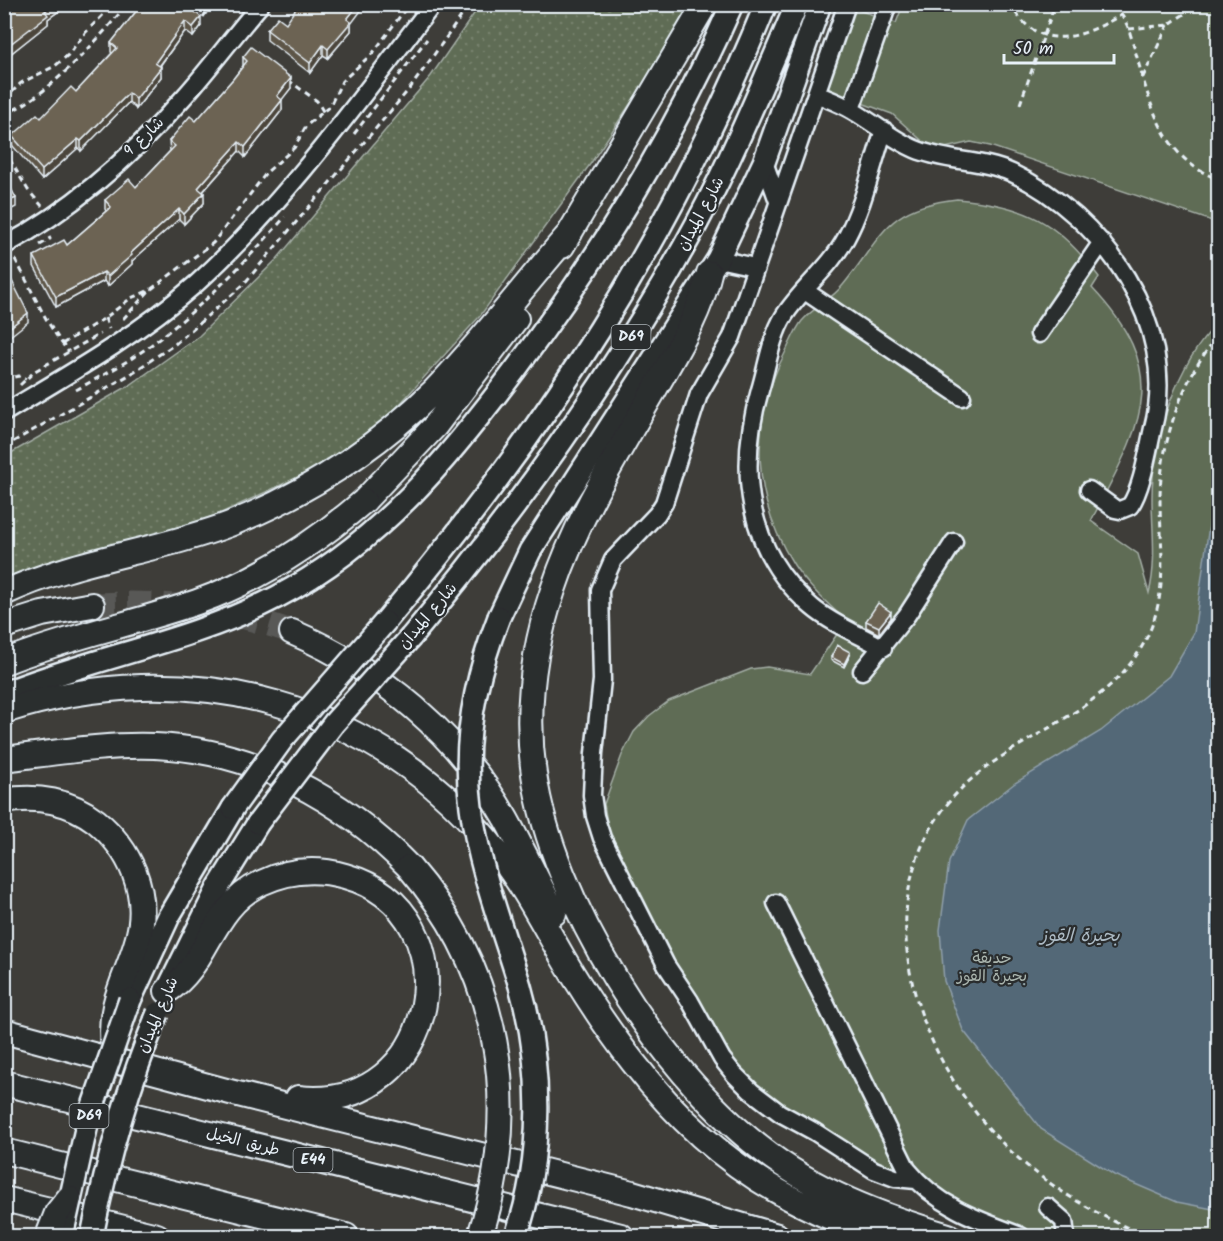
<svg xmlns="http://www.w3.org/2000/svg" width="1223" height="1241" viewBox="0 0 1223 1241" font-family="Kalam,'Playpen Sans Arabic',sans-serif">
	<defs>
		<pattern id="garden-dots" width="8" height="8" patternUnits="userSpaceOnUse" patternTransform="scale(1.5)"><rect width="8" height="8" fill="#5f6c54"/><path d="M2 2h.1M6 6h.1" fill="none" stroke="#76816d" stroke-width="1.8" stroke-linecap="round"/></pattern>
	</defs>
	<rect width="100%" height="100%" fill="#3e3d39"/>
	<filter id="ink" filterUnits="userSpaceOnUse"><feTurbulence type="fractalNoise" baseFrequency=".0167" numOctaves="2"/><feDisplacementMap in="SourceGraphic" scale="12" xChannelSelector="R" yChannelSelector="G"/><feConvolveMatrix kernelMatrix="1 2 1 2 8 2 1 2 1" color-interpolation-filters="sRGB"/></filter>
	<g filter="url(#ink)">
		<path fill="#5f6c54" stroke="#a4aea6" stroke-width="1.5" d="M903,5h315v218l-228,-77 -19,-4 -26,6 -17,-2 -36,-32 -66,-24 27,-82 43,15z
			M957,199c69,6 101,23 142,78l-7,11c84,89 47,139 -1,233l47,33 11,39c8,-31 3,-63 3,-95 0,-58 24,-134 66,-175v913h-176l-69,-24 -197,-106 -51,-53 -80,-139 -36,-79 -5,-31 18,-49 12,-23 15,-16 20,-15 82,-32 16,-2 43,7 36,-53c-18,-18 -38,-34 -52,-56 -42,-66 -45,-143 -9,-212 5,-10 10,-23 17,-32 12,-14 30,-22 41,-36 40,-49 42,-78 114,-86z"/>
		<path fill="url(#garden-dots)" stroke="#a4aea6" stroke-width="1.5" d="M480,5h209l-37,66 -61,92 -111,153 -92,101 -73,52 -96,45 -214,68 -1,-125 126,-72 69,-49 78,-77 154,-183z"/>
		<path fill="#536877" stroke="#8f9fab" stroke-width="1.5" d="M1218,461v749l-41,-8 -63,-27 -73,-46 -78,-99 -19,-49 -4,-51 9,-68 19,-42 47,-37 86,-52 68,-55 25,-43z"/>
		<g fill="none" stroke-linecap="round" stroke-linejoin="round">
			<path stroke="#585856" stroke-width="24" stroke-dasharray="24 12" stroke-linecap="butt" d="M92,605c70,-5 134,3 200,27"/>
			<g stroke="#e8f1f8" stroke-width="21">
				<path id="minor" d="M847,4l-115,333 -33,57 -35,109 -7,11 -44,46 -13,30 2,90 -8,73 -2,42 3,21 7,22 64,127 24,36 32,58 12,15 17,17 29,22 35,19 59,38 21,8 21,2
					M816,94c12,5 26,10 37,17 21,12 40,29 62,38 31,13 66,10 97,24 91,43 168,152 141,255 -5,22 -11,61 -23,78l-10,4 -5,-1 -26,-19
					M851,109l37,-105
					M764,162l14,39
					M4,246c69,-37 129,-91 180,-149 27,-30 50,-62 77,-93
					M718,259l37,8
					M805,291l157,106
					M1039,334l63,-92
					M4,413c67,-40 134,-78 193,-130 90,-82 162,-183 236,-279
					M883,648c-23,-13 -51,-24 -71,-41 -66,-56 -75,-138 -52,-217 7,-23 11,-53 24,-74 18,-28 46,-48 62,-78 18,-33 26,-73 38,-108
					M862,671l45,-56 47,-73
					M776,903l131,266c30,37 71,51 114,67
					M1048,1207l16,14 2,15"/>
			</g>
			<g stroke="#e8f1f8" stroke-width="26">
				<path id="major" d="M499,617l31,-66 188,-292 46,-97 56,-158
					M385,622c162,-194 285,-382 381,-618
					M411,637c108,-129 206,-265 286,-414 38,-71 68,-145 100,-219
					M4,693c90,-36 187,-51 273,-96 103,-54 173,-140 241,-231 83,-112 158,-233 214,-362
					M169,987l50,-101 39,-63
					M130,1000l39,-84 64,-108"/>
			</g>
			<g stroke="#e8f1f8" stroke-width="28">
				<path id="highway" d="M562,246l143,-242
					M709,273c-10,44 -34,80 -56,119 -37,64 -77,128 -100,198 -20,59 -28,122 -19,184 18,126 124,295 225,373 55,44 122,69 189,89
					M364,501l71,-75 81,-107
					M4,593c72,-34 152,-41 226,-69 76,-30 146,-76 204,-133 49,-50 90,-106 136,-158
					M4,626l38,-12 50,-9
					M292,632c90,39 165,101 214,187 17,31 32,63 48,94
					M4,711c182,-59 377,-10 495,144 29,36 49,79 73,118 80,130 161,217 310,263
					M4,759c50,-6 101,-15 151,-13 98,4 187,52 254,121
					M4,801c33,-6 66,0 92,20 17,14 30,31 38,51 28,72 -30,108 -21,173
					M167,991c43,-28 42,-83 94,-108 27,-13 56,-15 84,-7 131,36 94,239 -47,222
					M4,1031l226,61 402,101 145,43
					M4,1083l617,153
					M4,1151l342,85
					M4,1199l153,37"/>
			</g>
			<path stroke="#e8f1f8" stroke-width="3" stroke-dasharray="6 4.5" stroke-linecap="butt" d="M1010,4c29,50 70,35 111,11
				M1116,4c4,9 10,17 13,26 18,56 25,126 89,149
				M447,12l5,-8
				M203,17l9,-13
				M1129,29l39,-4 31,-21
				M1143,77l25,-52
				M288,80l29,21 7,12
				M4,88l5,7
				M4,100l17,-17 34,-17 13,-11 17,-22 29,-29
				M1020,104l35,-100
				M4,113c37,-9 99,-78 123,-109
				M354,134l73,-95
				M4,150l24,40 14,16
				M40,245l10,-6 -1,-2
				M15,259c18,32 30,65 54,93
				M105,318l4,11
				M123,319l26,-28
				M62,344l43,-26 26,-20 19,-8 63,-47 54,-71 27,-24 12,-22 24,-20 12,-25 31,-28 36,-49
				M4,379l15,-3 7,3
				M20,385l15,-14 65,-37
				M76,390c23,-13 47,-25 68,-40 53,-38 98,-84 141,-133
				M4,447l125,-72 46,-31 67,-58 169,-199 59,-83
				M1147,1236c-55,-22 -114,-58 -154,-103 -78,-85 -125,-225 -48,-326 57,-75 168,-86 206,-179 17,-43 9,-85 9,-129 0,-56 22,-121 58,-163"/>
			<use href="#minor" stroke="#2a2d2e" stroke-width="16"/>
			<use href="#major" stroke="#2a2d2e" stroke-width="21"/>
			<use href="#highway" stroke="#2a2d2e" stroke-width="24"/>
			<g stroke="#e8f1f8" stroke-width="26" stroke-linecap="butt">
				<path id="major-bridge" d="M499,617c-24,61 -37,125 -28,190 8,62 31,120 49,179 23,80 23,172 -4,250
					M233,808l49,-68 103,-118
					M258,823l76,-100 77,-86
					M62,1236l26,-116 42,-120
					M92,1236c15,-77 36,-150 66,-223"/>
			</g>
			<g stroke="#e8f1f8" stroke-width="28" stroke-linecap="butt">
				<path id="highway-bridge" d="M4,662c63,-25 129,-38 193,-60 62,-22 117,-58 167,-101
					M409,867c91,105 113,237 71,369
					M48,1236l9,-23 12,-15"/>
			</g>
			<use href="#major-bridge" stroke="#2a2d2e" stroke-width="21"/>
			<use href="#highway-bridge" stroke="#2a2d2e" stroke-width="24"/>
		</g>
		<path fill="#5d5547" stroke="#e8f1f8" stroke-width="1.5" d="M4,4h59v4l-15,11v5l-39,31 -5,-7z
			M142,4l59,22 -8,11 -8,-6 -25,35 1,11 -25,32 -7,-7 -48,49 -3,-3 -36,32 -30,-35v-9l29,-18 35,-26 36,-39 -1,-1v-9z
			M286,23l65,1v7l-23,27 -5,-3 -13,18 -43,-33v-10z
			M243,57l48,31 -10,12 1,10 -37,47 -6,-6 -36,41 1,11 -20,21 -5,-5 -47,42v3l-24,22 -4,-5 -48,26 -22,-41v-10l33,-11 39,-34 -1,-2v-9l31,-13 34,-36 -1,-10 27,-20 37,-42 10,-13z
			M891,618l-12,16 -13,-7v-6z
			M850,655l-6,12 -13,-7v-3z"/>
		<path fill="#4c453a" stroke="#e8f1f8" stroke-width="1.5" d="M54,4h9v4l-15,11v5l-39,31v-10l36,-34z
			M359,4h7l-15,20v7l-23,27v-9l19,-30z
			M201,17v9l-8,11v-10z
			M185,21v10l-30,41v-9z
			M323,45v10l-13,18v-10z
			M161,67v10l-25,32v-10z
			M291,78v10l-14,18v-10z
			M129,93v9l-48,49v-10z
			M282,100v10l-37,47v-10z
			M78,139v9l-36,32v-10z
			M239,142v9l-41,46v-9z
			M204,193v10l-20,21v-10z
			M16,198v9l-12,6v-10z
			M179,209v10l-47,42v3l-24,22v-10l23,-23z
			M104,272v9l-48,26v-10z
			M28,313v9l-24,19v-9z
			M891,612v6l-12,16v-7z
			M850,652v3l-6,12v-3z"/>
		<path fill="#6c6353" stroke="#e8f1f8" stroke-width="1.5" d="M4,4h50l-9,7 3,4 -39,30 -5,-6z
			M142,4h43l16,13 -8,10 -8,-6 -30,42 6,4 -25,32 -7,-6 -48,48 -3,-2 -36,31 -30,-34 25,-22 4,4 30,-31 5,5 41,-44 -6,-5z
			M299,4h60l-12,15 4,3 -23,27 -5,-4 -13,18 -43,-33 11,-13 8,6z
			M251,47l40,31 -14,18 5,4 -37,47 -6,-5 -41,46 6,5 -20,21 -5,-5 -48,44 1,2 -24,21 -4,-4 -48,25 -22,-41 30,-16 3,5 44,-38 -6,-7 24,-21 7,8 39,-41 -6,-5 21,-25 6,5 37,-42 14,-18 -4,-4z
			M4,175l12,23 -12,5z
			M7,271l21,42 -24,19v-59z
			M878,603l13,9 -12,15 -13,-6z
			M837,645l13,7 -6,12 -13,-7z"/>
	</g>
	<g text-anchor="middle" dominant-baseline="central" stroke-width="4.5" stroke-linejoin="round" paint-order="stroke">
		<g fill="#2a2d2e" stroke="#afb6bb" stroke-width="1.5">
			<rect x="611.5" y="325" width="39" height="24" rx="4.5"/>
			<rect x="69.5" y="1104" width="39" height="24" rx="4.5"/>
			<rect x="293.5" y="1148" width="39" height="24" rx="4.5"/>
		</g>
		<g font-size="15" font-weight="bold" fill="#e8f1f8">
			<text x="631" y="337">D69</text>
			<text x="89" y="1116">D69</text>
			<text x="313" y="1160">E44</text>
		</g>
		<g font-size="16" fill="#e8f1f8" stroke="#2a2d2e">
			<text transform="translate(144 137) rotate(-44)">شارع 9</text>
			<text transform="translate(701 214) rotate(-62)">شارع الميدان</text>
			<text transform="translate(428 616) rotate(-50)">شارع الميدان</text>
			<text transform="translate(158 1015) rotate(-67)">شارع الميدان</text>
			<text transform="translate(243 1142) rotate(14)">طريق الخيل</text>
		</g>
		<g font-size="16" fill="#aab5ae" stroke="#2a2d2e">
			<text x="992" y="958">حديقة<tspan x="992" dy="18">بحيرة القوز</tspan></text>
		</g>
		<g font-size="18" font-style="italic" fill="#acbac4" stroke="#2a2d2e">
			<text x="1080" y="936">بحيرة القوز</text>
		</g>
	</g>
	<rect width="1223" height="1241" fill="none" stroke="#2a2d2e" stroke-width="24"/>
	<rect x="12" y="12" width="1199" height="1217" fill="none" stroke="#e8f1f8" stroke-width="2" filter="url(#ink)"/>
	<path d="M1004 54v9h110v-9" fill="none" stroke="#e8f1f8" stroke-width="3"/>
	<text x="1013" y="54" font-size="18" fill="#e8f1f8" stroke="#2a2d2e" stroke-width="4.5" paint-order="stroke">50 m</text>
</svg>
